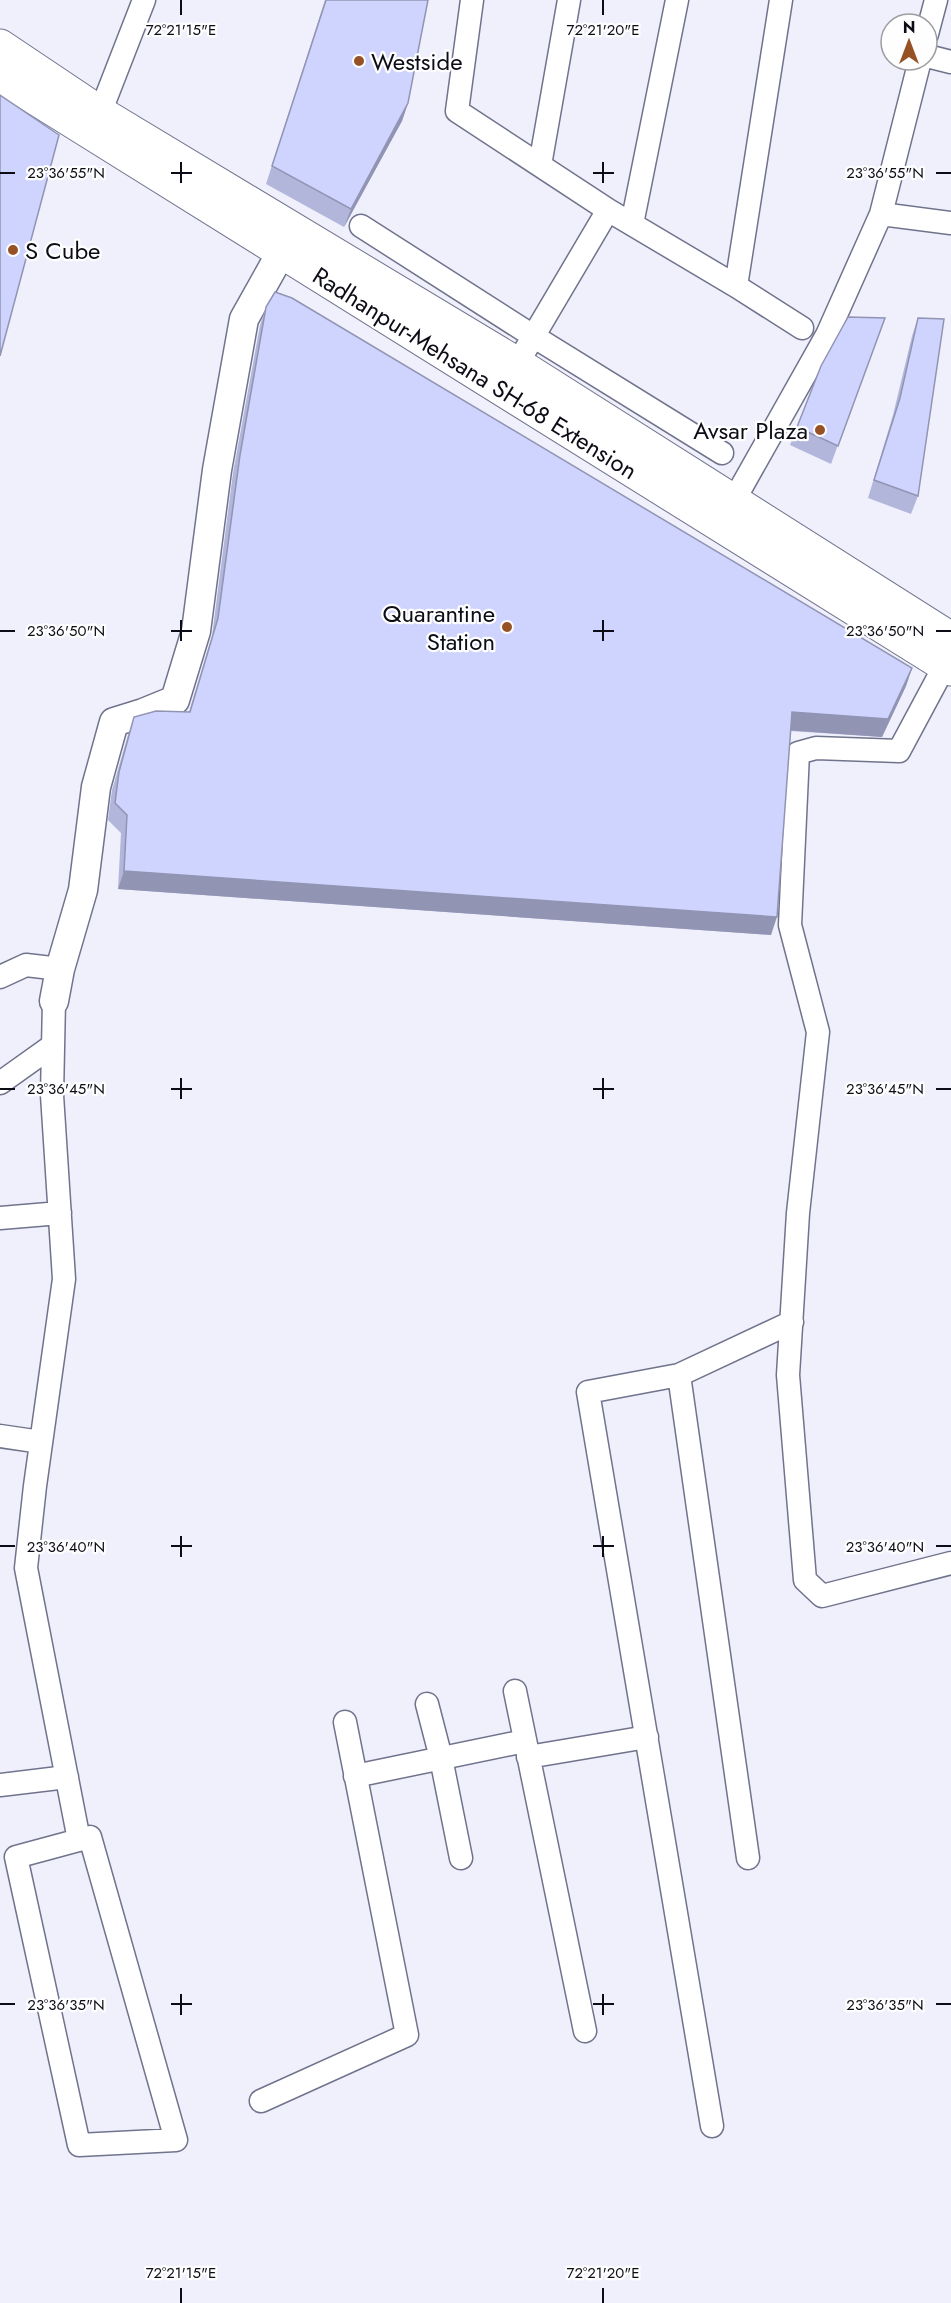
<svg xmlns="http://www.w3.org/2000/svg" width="951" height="2303" viewBox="0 0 951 2303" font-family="Jost,sans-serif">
	<rect width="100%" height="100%" fill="#eff0fc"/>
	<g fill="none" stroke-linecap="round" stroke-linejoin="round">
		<g stroke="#70738c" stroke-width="25">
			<path id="minor" d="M472,0l-15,111 151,99 -98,166
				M927,34l9,-34
				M927,56l24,6
				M100,113l44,-113
				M540,165l29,-165
				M608,210l128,76 45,-286
				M881,214l39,-154
				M632,224l45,-224
				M361,226l172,110 189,117
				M736,286l66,42
				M733,502l94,-167 54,-121 70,9
				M951,654l-52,97 -83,-3 -18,5 -8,172 28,107 -20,181 -10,162 17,205 17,16 129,-33
				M0,977l26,-12 34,4
				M54,1001l-2,94 12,184 -29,207 -9,82 53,272
				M0,1083l52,-37
				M0,1218l60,-5
				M679,1375l113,-53
				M0,1436l41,6
				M515,1691l70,340
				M427,1704l14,54 20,100
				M528,1757l119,-20
				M355,1776l170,-35
				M0,1785l67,-8
				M90,1837l86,303 -97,5 -63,-288z
				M261,2101l146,-66 -62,-313
				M712,2126l-124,-734 91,-17 69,483"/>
		</g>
		<g stroke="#70738c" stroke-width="31">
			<path id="tertiary" d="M54,1001l6,-32 23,-79 13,-103 18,-65 29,-9 32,-13 21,-69 21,-161 27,-151 37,-66"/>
		</g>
		<g stroke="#70738c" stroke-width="35">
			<path id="trunk" d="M0,46l100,67 417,251 434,275
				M0,76l951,593"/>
		</g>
		<use href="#minor" stroke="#fff" stroke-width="22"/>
		<use href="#tertiary" stroke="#fff" stroke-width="28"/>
		<use href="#trunk" stroke="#fff" stroke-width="33"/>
	</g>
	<path fill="#b2b6db" d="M325,0h103l-20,103 -6,18 -58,106 -78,-43z
		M266,307l646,361 -6,18 -24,51 -92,-6 -19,204 -653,-46 3,-56 -13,-13 4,-30 16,-55 6,-18 55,-5 23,-76 21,-163 27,-148z
		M918,318v178l-7,18 -43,-16 25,-83 19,-79z
		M878,336l-47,128 -41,-19 7,-18z"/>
	<path fill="#9194b2" d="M408,103l-6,18 -58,106 7,-18z
		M912,668l-6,18 -24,51 -97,-7 7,-18z
		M124,871l653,46 -6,18 -653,-46z"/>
	<path fill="#cfd4ff" stroke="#9194b2" stroke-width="1.5" d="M326,0h102l-20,103 -57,106 -79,-43z
		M0,95l59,40 -59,221z
		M275,292l17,6 620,370 -24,51 -96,-7 -15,205 -653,-46 3,-56 -12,-12 4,-31 15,-55 22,-6 34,1 28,-94 22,-163 26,-148z
		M848,317l37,1 -47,128 -41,-19 24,-61z
		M918,318l26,1 -26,177 -44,-16 26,-82z"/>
	<path fill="none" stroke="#0b0c15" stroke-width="2" d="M181,0v15M603,0v15M181,162v21M603,162v21M0,173h15M171,173h21M593,173h21M936,173h15M181,620v21M603,620v21M0,631h15M171,631h21M593,631h21M936,631h15M181,1078v21M603,1078v21M0,1089h15M171,1089h21M593,1089h21M936,1089h15M181,1536v21M603,1536v21M0,1546h15M171,1546h21M593,1546h21M936,1546h15M181,1994v21M603,1994v21M0,2004h15M171,2004h21M593,2004h21M936,2004h15M181,2288v15M603,2288v15"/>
	<g fill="#965225" stroke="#fefefe" stroke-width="2">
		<circle cx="359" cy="61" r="6"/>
		<circle cx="13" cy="250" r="6"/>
		<circle cx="820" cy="430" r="6"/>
		<circle cx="507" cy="627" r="6"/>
	</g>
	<g text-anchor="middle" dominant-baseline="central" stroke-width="4.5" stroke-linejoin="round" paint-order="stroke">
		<g font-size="24" fill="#0b0c15" stroke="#fefefe" text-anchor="start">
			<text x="371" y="61">Westside</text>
			<text x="25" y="250">S Cube</text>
			<text x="808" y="430" text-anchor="end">Avsar Plaza</text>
			<text x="495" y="613" text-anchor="end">Quarantine<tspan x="495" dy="28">Station</tspan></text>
		</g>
		<g font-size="24" fill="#0b0c15" stroke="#fefefe">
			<text transform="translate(475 373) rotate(32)">Radhanpur-Mehsana SH-68 Extension</text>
		</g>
	</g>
	<g font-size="15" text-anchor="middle" fill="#0b0c15" stroke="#fefefe" stroke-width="4.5" stroke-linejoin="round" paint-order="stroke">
		<text x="181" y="35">72°21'15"E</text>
		<text x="603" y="35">72°21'20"E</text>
		<text x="66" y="178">23°36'55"N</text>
		<text x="885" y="178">23°36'55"N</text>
		<text x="66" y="636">23°36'50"N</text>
		<text x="885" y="636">23°36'50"N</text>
		<text x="66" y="1094">23°36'45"N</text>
		<text x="885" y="1094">23°36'45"N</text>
		<text x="66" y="1552">23°36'40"N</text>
		<text x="885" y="1552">23°36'40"N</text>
		<text x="66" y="2010">23°36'35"N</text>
		<text x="885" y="2010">23°36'35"N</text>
		<text x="181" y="2278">72°21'15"E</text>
		<text x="603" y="2278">72°21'20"E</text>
	</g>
	<g transform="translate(909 42)"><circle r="28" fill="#fefefe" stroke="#9d9da1" stroke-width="1.5"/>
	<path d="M0-4.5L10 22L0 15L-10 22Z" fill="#965225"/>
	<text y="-9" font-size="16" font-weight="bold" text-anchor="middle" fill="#0b0c15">N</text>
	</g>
</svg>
